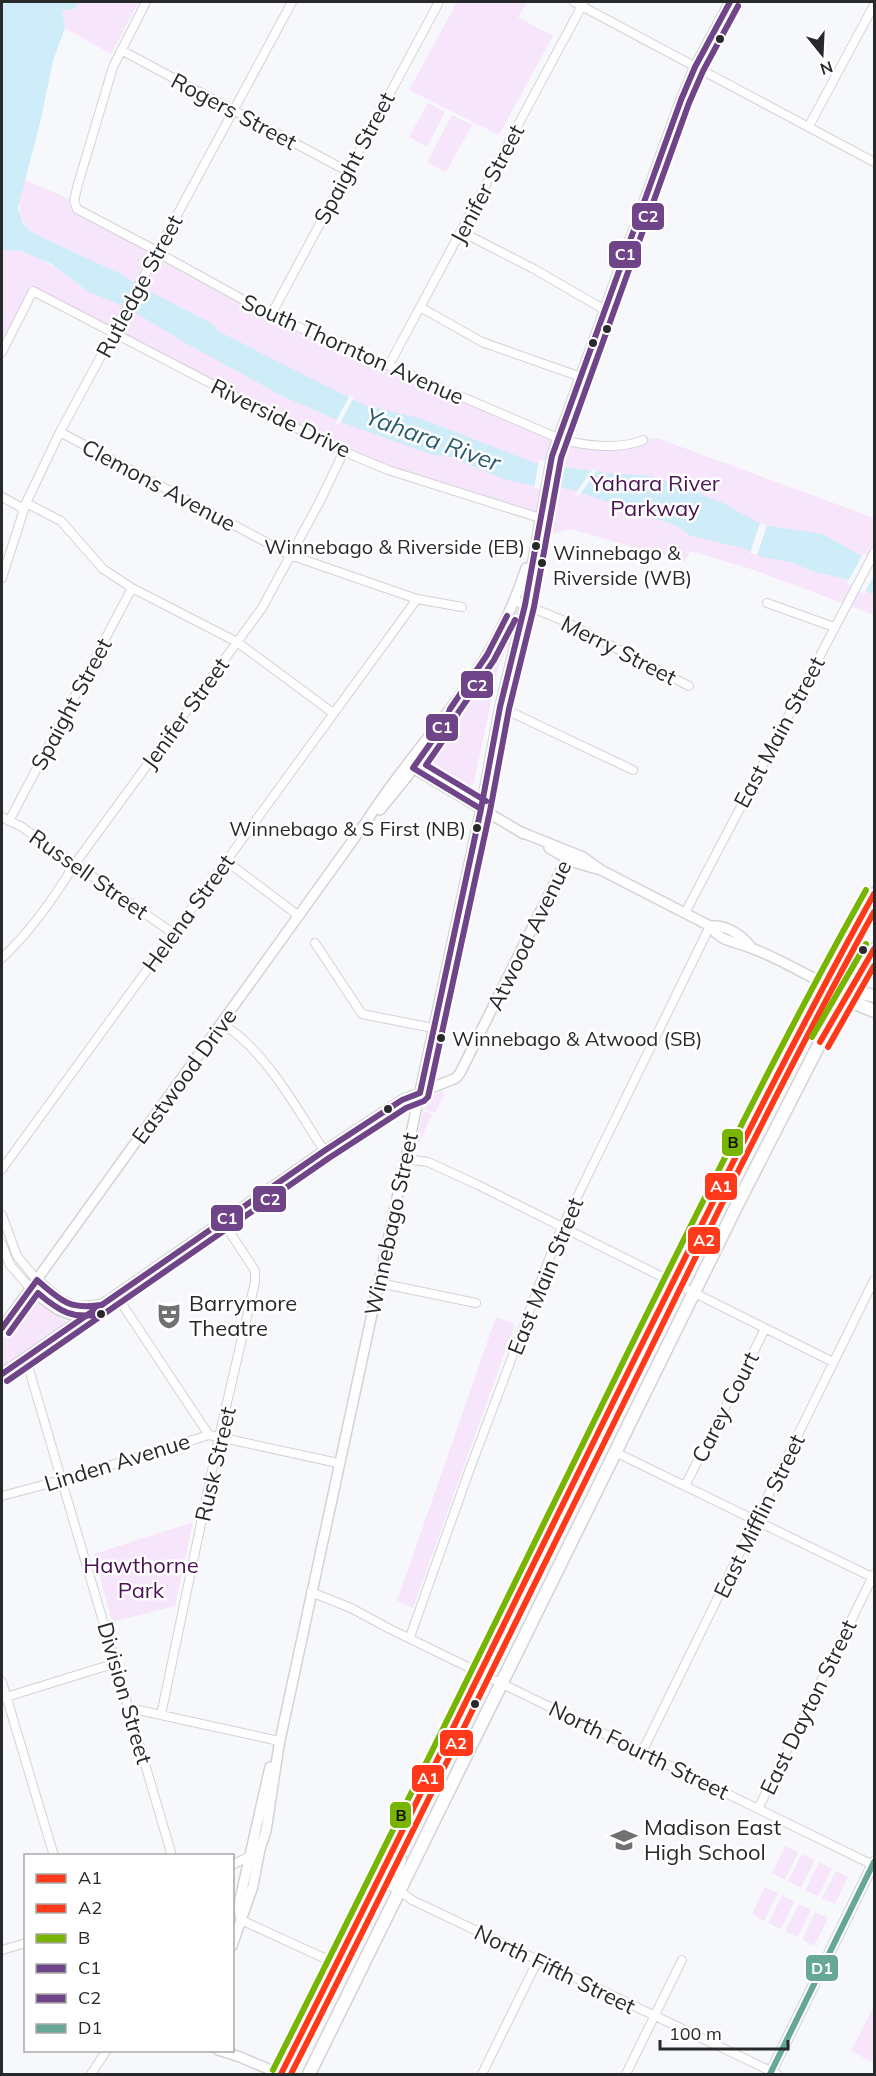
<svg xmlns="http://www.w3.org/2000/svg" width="876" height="2076" viewBox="0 0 876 2076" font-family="Mulish,sans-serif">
	<rect width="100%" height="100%" fill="#f7f8fb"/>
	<path fill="#f7e5fc" d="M79,2h60l-28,52 -46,-26 -3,-17 13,-2z
		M457,2h70l-9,15 35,19 -54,99 -90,-45z
		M428,103l17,9 -18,35 -18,-10z
		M452,115l20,10 -26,47 -19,-10z
		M25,180l49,21 1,5 185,104 298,128 54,7 45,-7 217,80v97l-120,-45 -64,-19 -5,11 -114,-33 -35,9 4,-19 -179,-62 -327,-166 -32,61v-102c33,-3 60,23 85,41l52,-5 -18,-12 -90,-42c-17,-19 -11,-29 -6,-52z
		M516,611h2l-7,28 -13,29 -24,114c-3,6 -7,10 -14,8l-36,-22 -3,-6 63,-91z
		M440,1092h3l1,3 -9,18 -11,-4 7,-12z
		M423,1111l9,3 -13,29 -3,-1z
		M32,1299l37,24 -67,46v-29z
		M496,1317l19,7 -102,284 -16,-7z
		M193,1522l-18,84 -63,16 -18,-68z
		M785,1846l13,6 -13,28 -13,-7z
		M802,1854l13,6 -14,28 -13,-7z
		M819,1862l13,7 -14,27 -13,-6z
		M836,1871l12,6 -13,27 -13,-6z
		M765,1887l13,6 -14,28 -12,-7z
		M782,1895l12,7 -13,27 -13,-6z
		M799,1904l12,6 -13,27 -13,-6z
		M815,1912l13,6 -14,28 -12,-7z
		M874,2006v57l-23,-12z"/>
	<path fill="#cfecf9" d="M2,2h77l-4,7 -13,2 3,17 -12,33 -12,58 -23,89 5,15 8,9 90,42 18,12 70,36 11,10 144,73 55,13 116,45 81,11 29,1 27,7 51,21 34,19 12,4 54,8 51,29v32l-28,-16 -34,-8 -22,-9 -28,-5 -19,-9 -52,-12 -14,-10 -107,-37 -40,-4 -27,-6 -52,-22 -21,-3 -81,-29 -65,-28 -102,-56 -54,-33 -41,-17 -37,-28 -29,-12 -19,-1z"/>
	<path fill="#f7f8fb" d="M136,281l13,6 -15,28 -13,-7z
		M350,395l4,2 -15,28 -4,-2z
		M539,460l23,5 -5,26 -23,-3z
		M593,469l4,1 -18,26 -4,-2z
		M760,523l7,2 -10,30 -7,-2z
		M863,554l11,5v16l-10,19 -17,-11z"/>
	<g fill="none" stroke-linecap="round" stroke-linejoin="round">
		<g stroke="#d2d3d5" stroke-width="10">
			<path id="minor" d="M146,2l-33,65 -35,117 -4,17 3,8 78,41 16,10 100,55 287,123c23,8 62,12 85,2
				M574,2l300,160
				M121,50l226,121
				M809,126l65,-121
				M462,232l72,37 71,41
				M420,307l62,35 99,35
				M271,315l168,-313
				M2,352l31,-61 300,156 55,23 152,48
				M389,365l195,-363
				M60,432l230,123 127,44 45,8
				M2,497l22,12
				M26,503l35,18 42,48 29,19 105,54 96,71
				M2,578l24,-75 34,-71 232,-430
				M515,601l47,19 127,66
				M767,603l67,24
				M500,707l133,63
				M2,817l20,10 152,107
				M9,821l123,-233
				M226,861l73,55
				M685,913l189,-360
				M315,943l47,71 71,14
				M2,958c28,-26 52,-60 72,-93l188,-257 58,-107 24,-50
				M222,1024c42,24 76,86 102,127
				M405,1159l23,3 50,23 355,177
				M2,1169l415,-570
				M2,1215l15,41 20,24
				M2,1244l8,21 21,24
				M379,1283l97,20
				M116,1295l93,140
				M26,1359l146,497
				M615,1452l259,126
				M685,1486l80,-157
				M2,1496l60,-16 147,-45 129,28
				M311,1592l40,16 37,20 485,237
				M410,1637l58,-163 89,-236 153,-312
				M2,1682l52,174
				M3,1698l113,-35
				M129,1708l150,33
				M161,1715l58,-278 36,-155v-11l-3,-5 -29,-44
				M642,1752l232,-472
				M758,1809l116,-235
				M232,1865l20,-10
				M400,1891l12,9 365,174
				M241,1920l96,44
				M2,1950l24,-7
				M91,2074l16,-24
				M482,2074l56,-114
				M626,2074l56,-114"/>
		</g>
		<g stroke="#d2d3d5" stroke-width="12">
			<path id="tertiary" d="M413,768l111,66
				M380,810l27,-33 20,-30
				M521,832l62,25 18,13 109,56c9,15 26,16 41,22 25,9 50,24 74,36
				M549,848l24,14 24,7
				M710,926c15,-2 32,9 41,21
				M37,1280c22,20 31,31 62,25
				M31,1289c16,13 33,31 55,24
				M2,1328l364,-506c31,-49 70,-92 104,-140 24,-35 43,-74 56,-114
				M2,1374l322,-223 78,-51 54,-22 4,-5 110,-221
				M241,1920l-2,-11 1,-10 30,-132
				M232,1946l21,-60 7,-37 6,-18 13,-86 202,-936 19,-102 25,-102 27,-149 129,-356 14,-33 35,-65
				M218,2050l22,7 40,17
				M770,2074l104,-212"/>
		</g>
		<g stroke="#d2d3d5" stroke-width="15">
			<path id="primary" d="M825,984l11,11 38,16
				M825,984l49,12
				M397,1846l3,14 -9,23 9,8
				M281,2074l116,-228 83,-174 193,-390 142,-282 59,-106
				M309,2074l429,-871 88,-172 48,-82"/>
		</g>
		<use href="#minor" stroke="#fefefe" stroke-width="8"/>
		<use href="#tertiary" stroke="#fefefe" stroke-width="9"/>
		<use href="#primary" stroke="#fefefe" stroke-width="12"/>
		<g stroke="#fff" stroke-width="10">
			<path id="bus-1" d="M820,1042l54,-93
				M281,2074c121,-239 237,-480 356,-720 77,-154 153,-309 237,-460"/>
		</g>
		<g stroke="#fff" stroke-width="10">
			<path id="bus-2" d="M828,1047l46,-81
				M291,2074c121,-238 238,-480 357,-720 73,-149 146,-298 226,-442"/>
		</g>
		<g stroke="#fff" stroke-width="10">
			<path id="bus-3" d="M812,1037l54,-93
				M273,2070c121,-239 238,-480 356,-720 77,-155 153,-310 237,-460"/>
		</g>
		<g stroke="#fff" stroke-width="10">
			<path id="bus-4" d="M481,809l-68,-41 31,-44 6,-15 37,-54 20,-39
				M2,1328l35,-48c23,20 32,30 64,25
				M2,1374l322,-223 78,-51 18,-7 61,-284 19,-102 25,-102 27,-149 129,-356 14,-33 35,-65"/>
		</g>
		<g stroke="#fff" stroke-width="10">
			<path id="bus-5" d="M486,801l-60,-36 25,-36 7,-16 36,-53 21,-40
				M9,1333l29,-40c23,20 35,26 64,21
				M7,1381l322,-223 77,-50 18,-7 4,-4 62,-286 19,-102 25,-102 27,-149 128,-355 14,-32 35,-65"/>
		</g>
		<g stroke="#fff" stroke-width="10">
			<path id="bus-6" d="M770,2074l104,-212"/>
		</g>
		<use href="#bus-1" stroke="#ff391a" stroke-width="6"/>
		<use href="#bus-2" stroke="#ff391a" stroke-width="6"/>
		<use href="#bus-3" stroke="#78b500" stroke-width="6"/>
		<use href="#bus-4" stroke="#704489" stroke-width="6"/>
		<use href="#bus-5" stroke="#704489" stroke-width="6"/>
		<use href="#bus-6" stroke="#67a797" stroke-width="6"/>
	</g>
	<defs>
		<g id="theatre-bare" transform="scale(2.07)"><path d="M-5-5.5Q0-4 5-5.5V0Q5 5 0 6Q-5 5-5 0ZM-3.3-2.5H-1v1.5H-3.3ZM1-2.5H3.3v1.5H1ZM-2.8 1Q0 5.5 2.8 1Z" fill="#707173" stroke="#fff" stroke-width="2.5" paint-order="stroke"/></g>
		<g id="school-bare" transform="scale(2.07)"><path d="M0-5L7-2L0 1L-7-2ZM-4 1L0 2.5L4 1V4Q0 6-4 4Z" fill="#707173" stroke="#fff" stroke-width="2.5" paint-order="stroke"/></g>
	</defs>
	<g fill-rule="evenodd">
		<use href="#theatre-bare" x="169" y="1316"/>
		<use href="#school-bare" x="624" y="1840"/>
	</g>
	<g fill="#28292a" stroke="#fff" stroke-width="2">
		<circle cx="720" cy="39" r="5"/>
		<circle cx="607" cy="329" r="5"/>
		<circle cx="593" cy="343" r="5"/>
		<circle cx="536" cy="546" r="5"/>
		<circle cx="542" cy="563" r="5"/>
		<circle cx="477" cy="828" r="5"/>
		<circle cx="863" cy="950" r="5"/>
		<circle cx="441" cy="1038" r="5"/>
		<circle cx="388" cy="1109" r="5"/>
		<circle cx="101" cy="1314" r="5"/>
		<circle cx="475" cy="1704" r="5"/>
	</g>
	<g text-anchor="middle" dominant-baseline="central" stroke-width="5" stroke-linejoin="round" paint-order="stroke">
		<g font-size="20" fill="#28292a" stroke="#fff" text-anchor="end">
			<text x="525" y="546">Winnebago &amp; Riverside (EB)</text>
			<text x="553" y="552" text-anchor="start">Winnebago &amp;<tspan x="553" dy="25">Riverside (WB)</tspan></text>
			<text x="466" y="828">Winnebago &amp; S First (NB)</text>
			<text x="452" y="1038" text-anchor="start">Winnebago &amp; Atwood (SB)</text>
		</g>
		<g font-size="22" fill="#28292a" stroke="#fff">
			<text transform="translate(234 111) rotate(28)">Rogers Street</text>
			<text transform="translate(354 158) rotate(-62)">Spaight Street</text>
			<text transform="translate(487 184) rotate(-62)">Jenifer Street</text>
			<text transform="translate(139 286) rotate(-62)">Rutledge Street</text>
			<text transform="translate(353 349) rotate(24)">South Thornton Avenue</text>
			<text transform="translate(281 418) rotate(26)">Riverside Drive</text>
			<text transform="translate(159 485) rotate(28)">Clemons Avenue</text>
			<text transform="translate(619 650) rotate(27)">Merry Street</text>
			<text transform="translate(71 704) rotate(-62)">Spaight Street</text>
			<text transform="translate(185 713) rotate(-54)">Jenifer Street</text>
			<text transform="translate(779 732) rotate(-62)">East Main Street</text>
			<text transform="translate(89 874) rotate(35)">Russell Street</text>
			<text transform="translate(188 913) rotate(-54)">Helena Street</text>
			<text transform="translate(529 935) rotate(-64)">Atwood Avenue</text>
			<text transform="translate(184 1076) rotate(-54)">Eastwood Drive</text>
			<text transform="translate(391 1224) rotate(-78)">Winnebago Street</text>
			<text transform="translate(545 1276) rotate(-68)">East Main Street</text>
			<text transform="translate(725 1407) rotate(-63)">Carey Court</text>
			<text transform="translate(117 1462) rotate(-17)">Linden Avenue</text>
			<text transform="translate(215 1464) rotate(-77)">Rusk Street</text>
			<text transform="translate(759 1516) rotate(-64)">East Mifflin Street</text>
			<text transform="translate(125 1693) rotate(74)">Division Street</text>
			<text transform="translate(808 1707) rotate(-64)">East Dayton Street</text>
			<text transform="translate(639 1750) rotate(26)">North Fourth Street</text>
			<text transform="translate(555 1969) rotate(26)">North Fifth Street</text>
		</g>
		<g font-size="22" fill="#4b1254" stroke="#fff">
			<text x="655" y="483">Yahara River<tspan x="655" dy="25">Parkway</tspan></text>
			<text x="141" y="1565">Hawthorne<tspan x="141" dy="25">Park</tspan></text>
		</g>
		<g font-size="22" fill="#28292a" stroke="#fff" text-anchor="start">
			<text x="189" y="1303">Barrymore<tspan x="189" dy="25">Theatre</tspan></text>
			<text x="644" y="1827">Madison East<tspan x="644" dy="25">High School</tspan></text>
		</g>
		<g font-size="24" font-style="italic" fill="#2a5b6e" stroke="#fff">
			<text transform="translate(433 439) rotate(20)">Yahara River</text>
		</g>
	</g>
	<g stroke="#fff" stroke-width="2">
		<rect x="631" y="202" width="34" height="29" rx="6" fill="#704489"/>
		<rect x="608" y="240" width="34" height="29" rx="6" fill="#704489"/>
		<rect x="460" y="670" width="34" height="29" rx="6" fill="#704489"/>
		<rect x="425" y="713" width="34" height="29" rx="6" fill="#704489"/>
		<rect x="721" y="1128" width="23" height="29" rx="6" fill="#78b500"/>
		<rect x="704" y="1172" width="34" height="29" rx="6" fill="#ff391a"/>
		<rect x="252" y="1185" width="35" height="28" rx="6" fill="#704489"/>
		<rect x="210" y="1204" width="34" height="28" rx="6" fill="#704489"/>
		<rect x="687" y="1226" width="34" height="29" rx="6" fill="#ff391a"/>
		<rect x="439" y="1729" width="35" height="28" rx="6" fill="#ff391a"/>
		<rect x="411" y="1764" width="34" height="29" rx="6" fill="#ff391a"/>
		<rect x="389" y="1801" width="23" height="28" rx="6" fill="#78b500"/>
		<rect x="805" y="1954" width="34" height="28" rx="6" fill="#67a797"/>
	</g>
	<g font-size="16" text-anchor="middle" font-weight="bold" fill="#fff">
		<text x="648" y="222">C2</text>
		<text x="625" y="260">C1</text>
		<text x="477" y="691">C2</text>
		<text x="442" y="733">C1</text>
		<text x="721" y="1192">A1</text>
		<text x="270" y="1205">C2</text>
		<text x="227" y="1224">C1</text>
		<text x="704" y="1246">A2</text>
		<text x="456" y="1749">A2</text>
		<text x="428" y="1784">A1</text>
		<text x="822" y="1974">D1</text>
	</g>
	<g font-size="16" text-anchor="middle" font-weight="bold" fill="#111">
		<text x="733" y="1148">B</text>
		<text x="401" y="1821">B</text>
	</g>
	<rect width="876" height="2076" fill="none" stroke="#28292a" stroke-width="6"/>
	<rect x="24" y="1854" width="210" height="198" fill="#ffffff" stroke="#a9a9aa" stroke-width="1.5"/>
	<rect x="36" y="1874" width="30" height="9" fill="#ff391a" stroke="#a9a9aa" stroke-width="1.5"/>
	<text x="78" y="1884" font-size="18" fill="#28292a">A1</text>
	<rect x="36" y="1904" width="30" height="9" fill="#ff391a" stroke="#a9a9aa" stroke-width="1.5"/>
	<text x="78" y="1914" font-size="18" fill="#28292a">A2</text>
	<rect x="36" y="1934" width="30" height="9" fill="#78b500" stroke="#a9a9aa" stroke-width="1.5"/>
	<text x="78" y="1944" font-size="18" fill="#28292a">B</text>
	<rect x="36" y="1964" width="30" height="9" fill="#704489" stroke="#a9a9aa" stroke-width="1.5"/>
	<text x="78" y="1974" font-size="18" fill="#28292a">C1</text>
	<rect x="36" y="1994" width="30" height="9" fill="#704489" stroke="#a9a9aa" stroke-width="1.5"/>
	<text x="78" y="2004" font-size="18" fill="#28292a">C2</text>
	<rect x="36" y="2024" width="30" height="9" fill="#67a797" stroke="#a9a9aa" stroke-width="1.5"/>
	<text x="78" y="2034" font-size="18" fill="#28292a">D1</text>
	<g transform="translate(822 54) rotate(162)" stroke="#ffffff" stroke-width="4.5" paint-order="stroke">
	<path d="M0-4.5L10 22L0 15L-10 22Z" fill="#28292a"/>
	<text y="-9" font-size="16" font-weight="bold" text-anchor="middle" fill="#28292a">N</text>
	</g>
	<path d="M660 2040v9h128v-9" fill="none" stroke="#28292a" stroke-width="3"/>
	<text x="669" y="2040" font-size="18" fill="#28292a" stroke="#ffffff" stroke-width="4.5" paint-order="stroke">100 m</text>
</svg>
